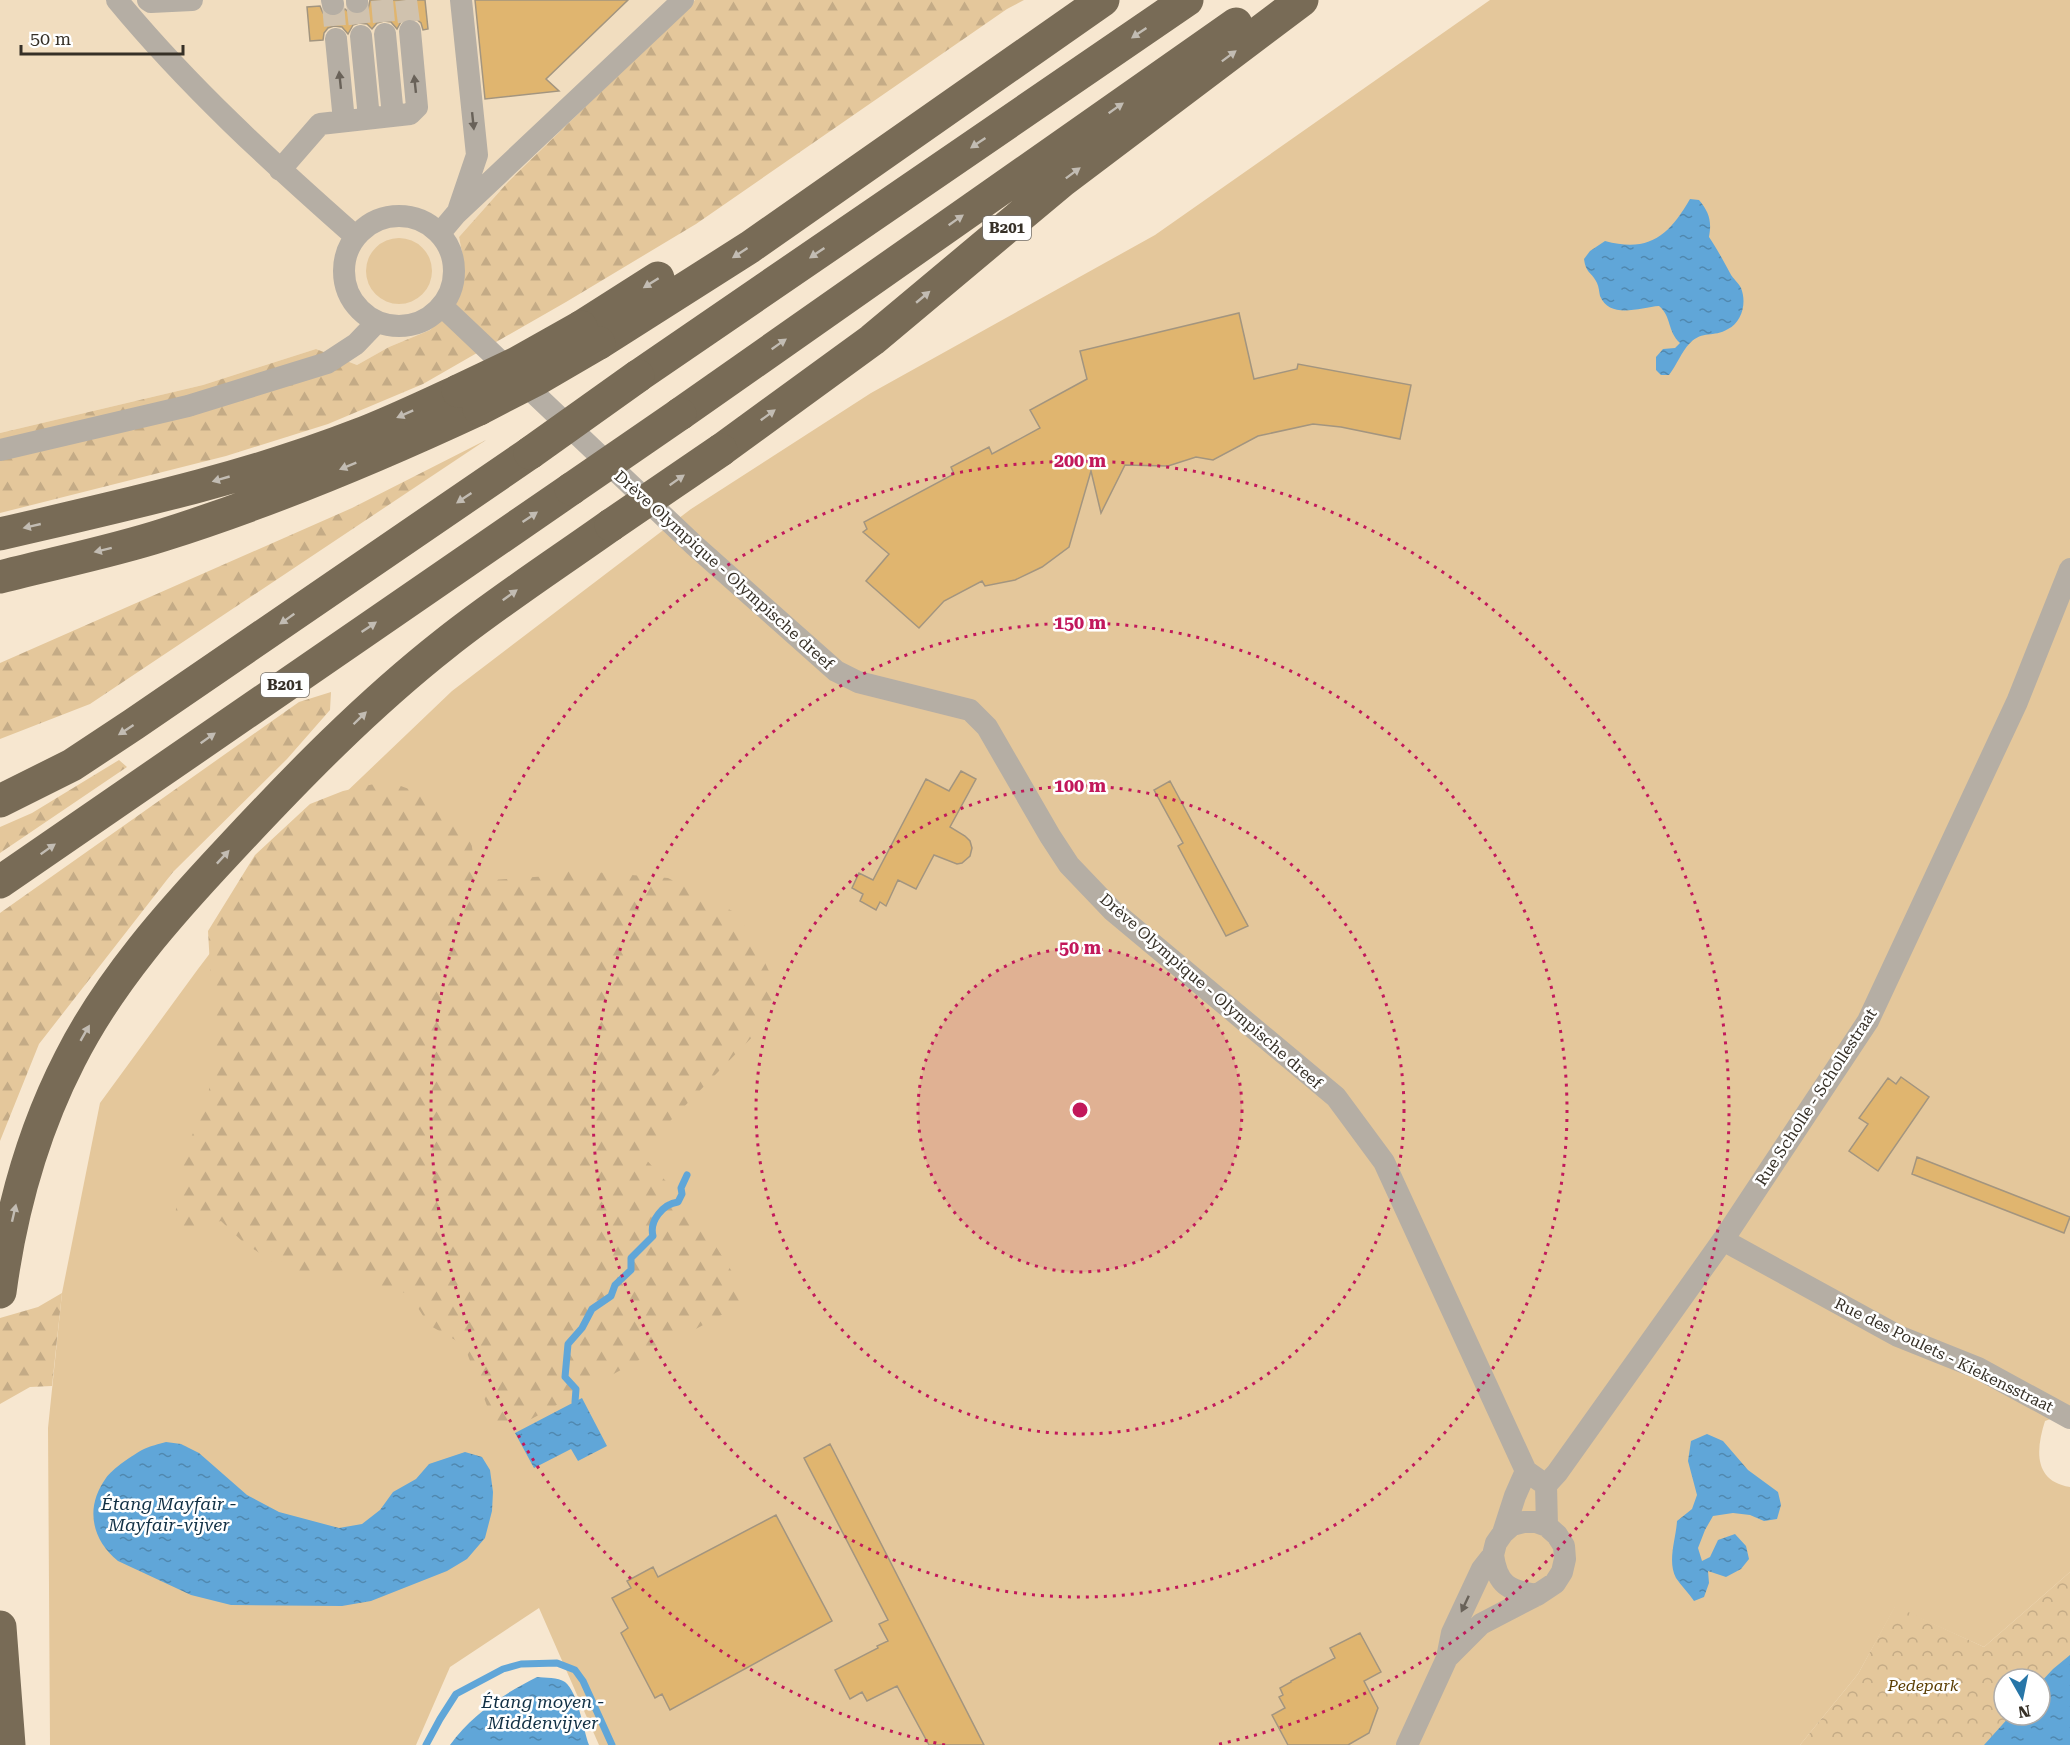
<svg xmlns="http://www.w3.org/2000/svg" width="2070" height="1745" viewBox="0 0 2070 1745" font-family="'Roboto Serif',serif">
	<defs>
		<pattern id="forest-firs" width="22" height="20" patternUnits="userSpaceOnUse" patternTransform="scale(1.5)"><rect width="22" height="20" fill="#e4c79b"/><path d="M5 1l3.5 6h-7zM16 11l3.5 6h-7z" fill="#c4ab86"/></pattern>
		<pattern id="park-crowns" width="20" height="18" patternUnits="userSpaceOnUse" patternTransform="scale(1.5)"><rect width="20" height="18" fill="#e4c79b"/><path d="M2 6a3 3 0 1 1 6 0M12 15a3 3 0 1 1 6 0" fill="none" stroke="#c4ab86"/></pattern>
		<pattern id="water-ripples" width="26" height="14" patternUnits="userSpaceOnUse" patternTransform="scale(1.5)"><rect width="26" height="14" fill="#60a6d8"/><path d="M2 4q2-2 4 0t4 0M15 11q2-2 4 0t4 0" fill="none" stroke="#5088af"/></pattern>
	</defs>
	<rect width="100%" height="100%" fill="#f7e7d0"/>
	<path fill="#f1ddbf" d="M0,0h695l-187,182 -49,55 4,21 1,22 -9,24 -25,26 -41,17 -32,18 -41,-16 -113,36 -203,48z"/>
	<path fill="#e4c79b" d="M1490,0h580v1412l-25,9c-9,28 -12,60 25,66v85l-86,75 -89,-40 -37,67 -58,71h-1201l-60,-137 -89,59 -34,78h-366l-2,-317 14,-135 38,-190 98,-134 98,-129 156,-149 239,-182 180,-116 284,-158z
		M366 271a33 33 0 1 1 66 0a33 33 0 1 1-66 0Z"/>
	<path fill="url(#forest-firs)" d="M695,0h329l-17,9 -311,215 -130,78 -143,82 -95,40 -102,32 -226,57v-80l203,-48 113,-36 41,16 32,-18 41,-17 25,-26 9,-24 -1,-22 -4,-21 49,-55z
		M486,440l-396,264 -90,35v-76l352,-155z
		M331,692l-1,18 -43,49 -114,113 -134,172 -39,97v-228l299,-211z
		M119,760l8,7 -127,86v-26l32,-14z
		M387,781l44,16 38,30 8,54 72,-5 22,-6 97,8 70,36 22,38 21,45 -12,23 -97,99 -30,36 52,57 54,85 -12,10 -232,127 -15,-23 -25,-66 -35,-20 -20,-31 -35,-10 -24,-14 -51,5 -25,-12 -32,-22 -21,-20 -47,11 6,-70 27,-60 8,-49 -7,-122 47,-76 55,-51 33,-13z
		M62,1293l-10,93 -22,1 -30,17v-86l38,-11z"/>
	<path fill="url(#park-crowns)" fill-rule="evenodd" d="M2070,1572v173h-270l58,-71 37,-68 89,41zM2004,1679h36v36h-36z"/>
	<path fill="url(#water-ripples)" d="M1690,199l9,1c10,12 13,21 10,37 8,12 14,23 21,36 3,6 9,10 11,15 6,15 1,34 -13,41 -15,9 -25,1 -38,14 -9,9 -13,22 -21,32h-8l-5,-5v-13l7,-8 12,-1 5,-5c-13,-12 -8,-26 -21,-37 -18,1 -49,14 -59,-10 -1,-4 -1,-9 -3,-13 -5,-11 -11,-9 -13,-24l6,-8 15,-10c45,12 64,-6 85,-42z
		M582,1398l25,48 -29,15 -7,-12 -37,19 -19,-35z
		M1707,1434l16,7 25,29 30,22 3,13 -4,14 -13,2 -14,-6 -17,-2 -20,3 -8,14 -7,18 4,13 8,-4 8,-17 17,-6 11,12 3,13 -8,10 -15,8 -18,-6 1,12 -5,14 -10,4c-5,-8 -13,-15 -18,-23 -9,-17 0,-39 1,-57l15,-12 5,-14 -9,-34 3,-20z
		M166,1442l15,2 18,9 48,42 32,17 60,16 23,-4 18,-14 13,-18 23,-13 13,-15 36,-12 17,5 8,13 3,22 -1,19 -7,27 -18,21 -20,12 -76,30 -29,5 -111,-1 -40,-10 -73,-34c-27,-22 -33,-54 -12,-83 6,-9 28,-24 38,-29 6,-3 15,-5 22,-7z
		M2070,1655v90h-86l27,-30h29v-32l13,-14z
		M537,1677c8,1 21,0 28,5 13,10 18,47 24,63h-139c21,-30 55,-52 87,-68z"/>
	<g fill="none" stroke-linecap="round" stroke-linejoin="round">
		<path stroke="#60a6d8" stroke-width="7" d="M575,1402l1,-13 -11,-12 3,-33 14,-16 10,-19 19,-13 4,-11 16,-15v-12l22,-22c-4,-15 10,-32 25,-34l4,-8 -1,-6 6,-13
			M426,1745l14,-26 16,-25 47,-25 18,-5 36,-1 18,7 8,11 29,64"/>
	</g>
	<path fill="#e0b56f" stroke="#a3957f" stroke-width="1.5" d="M370,0h55l3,29 -5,1 -2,-7 -5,-4 -7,-1 -7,2 -5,9 -6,-7 -7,-1 -7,2 -5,6 -5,-5 -8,-1 -6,2 -5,9 -6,-7 -8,-1 -6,2 -4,5 -1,7 -13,1 -3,-34 13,-1 3,7 7,4h7l8,-8 6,5 7,1 5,-1 5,-5z
		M475,0h153l-82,79 13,12 -74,8z
		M1239,313l15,66 43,-10 1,-5 113,21 -11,54 -59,-12 -28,-3 -55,12 -45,24 -17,-3 -28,9 -43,-1 -24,48 -10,-42 -22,76 -27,20 -27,13 -30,6 -3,-5 -38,20 -25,27 -53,-47 23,-27 -26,-22 4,-3 -3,-7 90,-48 -3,-7 38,-20 3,7 48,-26 -10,-18 57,-31 -7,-28z
		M961,771l15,8 -26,48 15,9 5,5 2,7 -2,8 -8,7 -5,1 -23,-9 -18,34 -18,-9 -12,26 -6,-4 -4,8 -16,-9 3,-7 -11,-6 7,-15 14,7 53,-101 23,12z
		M1170,781l78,145 -22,10 -48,-90 5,-3 -29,-53z
		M1901,1077l28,20 -51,74 -29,-20 19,-27 -9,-6 29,-40 8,6z
		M1917,1157l153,60 -6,16 -152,-59z
		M830,1444l154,301h-55l-32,-59 -30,15 -5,-9 -12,7 -15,-29 43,-22 -1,-2 11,-5 -9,-17 9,-4 -84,-162z
		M776,1515l56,106 -162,89 -8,-16 -7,4 -34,-65 7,-5 -16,-30 19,-10 -4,-7 26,-14 5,10z
		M1360,1633l21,39 -17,9 14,27 -9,25 -21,12h-60l-16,-30 13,-7 -6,-11 4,-2 -3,-7 11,-6v-1l44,-23 -5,-10z"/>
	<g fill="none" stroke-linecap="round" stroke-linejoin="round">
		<path stroke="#d0c2ae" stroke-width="22" stroke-dasharray="22 11" stroke-linecap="butt" d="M382,0l3,34
			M406,0l4,31
			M357,2l4,34
			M333,4l3,35"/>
		<path stroke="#b5aea4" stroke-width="22" d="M117,0c71,86 154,162 238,236
			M148,0l3,2 41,-2
			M332,0l1,4
			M357,0v2
			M385,34l8,82
			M361,36l8,82
			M336,39l8,82
			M280,170l40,-46 90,-10 7,-7 -7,-76
			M459,208l18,-53 -16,-155
			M344 271a55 55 0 1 1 110 0a55 55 0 1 1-110 0Z
			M440,233l16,-19 227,-214
			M442,306l252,239 142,126 22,11 112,28 17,17 63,109 19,29 43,45 224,187 48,65 142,309 20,14
			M0,450l188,-44 139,-43 29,-19 21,-22
			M1723,1240l175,96 80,32 92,50
			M1547,1526l-1,-41 11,-12 166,-233 145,-219 149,-319 53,-133
			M1503,1533l12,-37 11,-25
			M1447,1658l34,-34 56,-29
			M1407,1745l40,-87 5,-25 30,-64 11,-14 3,-12 7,-10 9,-8 12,-3h12l11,4 10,9 7,11 1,13 -3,13 -7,11 -18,12c-28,-4 -40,-10 -44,-40"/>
		<path stroke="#786b56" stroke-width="33" d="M581,327l77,-49
			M599,343l151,-96 353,-247
			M638,376l549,-376
			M680,414l556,-390
			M721,450l151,-110 190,-159 240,-181
			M0,534c120,-28 242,-54 358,-99 34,-13 67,-29 100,-44
			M0,577c54,-14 110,-25 163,-42 108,-34 213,-78 316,-126
			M0,801l72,-36 62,-41 396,-271
			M0,882l571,-393
			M0,1292c11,-82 32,-159 70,-233 40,-79 99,-145 159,-209 68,-73 138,-145 217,-207 53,-42 110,-79 165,-118
			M0,1627l9,118"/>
		<path stroke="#786b56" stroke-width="33" d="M458,391l59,-28 64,-36
			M479,409l60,-31 60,-35
			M530,453l108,-77
			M571,489l109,-75
			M611,525l110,-75"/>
	</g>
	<defs><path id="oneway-solid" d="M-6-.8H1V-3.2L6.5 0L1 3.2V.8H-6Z" transform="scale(1.5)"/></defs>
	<g fill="#c2bcb3">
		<use href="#oneway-solid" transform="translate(1139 33) rotate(146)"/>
		<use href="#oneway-solid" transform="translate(1229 56) rotate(-37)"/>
		<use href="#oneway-solid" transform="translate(1116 108) rotate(-35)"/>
		<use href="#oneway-solid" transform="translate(978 143) rotate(146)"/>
		<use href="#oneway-solid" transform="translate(1073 173) rotate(-37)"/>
		<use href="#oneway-solid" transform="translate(956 220) rotate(-35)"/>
		<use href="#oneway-solid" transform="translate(740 253) rotate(147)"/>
		<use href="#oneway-solid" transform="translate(817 253) rotate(146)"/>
		<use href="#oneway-solid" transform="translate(651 283) rotate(148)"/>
		<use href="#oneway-solid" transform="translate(923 297) rotate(-40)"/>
		<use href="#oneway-solid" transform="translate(779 344) rotate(-35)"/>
		<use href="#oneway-solid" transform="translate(405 414) rotate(156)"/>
		<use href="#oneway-solid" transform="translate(768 415) rotate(-36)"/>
		<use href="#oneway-solid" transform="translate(348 466) rotate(158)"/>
		<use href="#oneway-solid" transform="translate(221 479) rotate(164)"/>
		<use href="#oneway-solid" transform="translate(677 480) rotate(-35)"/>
		<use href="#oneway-solid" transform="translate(464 498) rotate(146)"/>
		<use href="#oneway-solid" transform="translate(530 517) rotate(-34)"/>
		<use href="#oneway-solid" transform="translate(32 526) rotate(167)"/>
		<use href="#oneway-solid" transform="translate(103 550) rotate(166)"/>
		<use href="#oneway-solid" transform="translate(510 595) rotate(-36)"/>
		<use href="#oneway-solid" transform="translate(287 619) rotate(145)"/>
		<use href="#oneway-solid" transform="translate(369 627) rotate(-34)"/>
		<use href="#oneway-solid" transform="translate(360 718) rotate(-44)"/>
		<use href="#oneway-solid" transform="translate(126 730) rotate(147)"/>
		<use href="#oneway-solid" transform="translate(208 738) rotate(-35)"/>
		<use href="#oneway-solid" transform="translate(48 849) rotate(-35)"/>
		<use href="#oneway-solid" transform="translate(223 857) rotate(-47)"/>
		<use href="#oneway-solid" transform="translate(85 1033) rotate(-60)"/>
		<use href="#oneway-solid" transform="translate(14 1213) rotate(-77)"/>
	</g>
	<g fill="#696259">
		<use href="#oneway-solid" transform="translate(340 80) rotate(-96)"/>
		<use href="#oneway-solid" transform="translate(415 84) rotate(-96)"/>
		<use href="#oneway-solid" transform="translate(473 121) rotate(84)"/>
		<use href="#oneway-solid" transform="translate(1465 1604) rotate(115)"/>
	</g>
	<circle cx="1080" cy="1110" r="162" fill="#c2185b" fill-opacity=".12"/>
	<g fill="none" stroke="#c2185b" stroke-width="3" stroke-dasharray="3 6">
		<circle cx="1080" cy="1110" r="162"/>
		<circle cx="1080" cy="1110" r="324"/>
		<circle cx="1080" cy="1110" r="487"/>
		<path d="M945 1745A649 649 0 1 1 1215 1745"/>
	</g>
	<g text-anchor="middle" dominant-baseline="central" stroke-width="5" stroke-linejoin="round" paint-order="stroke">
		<g fill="#fff" stroke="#726e68" stroke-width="1.5">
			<rect x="983" y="216" width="48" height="24" rx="4.5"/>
			<rect x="261" y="673" width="48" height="24" rx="4.5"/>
		</g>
		<g font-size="15" font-weight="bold" fill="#363027">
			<text x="1007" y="228">B201</text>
			<text x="285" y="685">B201</text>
		</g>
		<g font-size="16" fill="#363027" stroke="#fff">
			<text transform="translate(724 570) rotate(42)">Drève Olympique - Olympische dreef</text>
			<text transform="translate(1211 991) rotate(41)">Drève Olympique - Olympische dreef</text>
			<text transform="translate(1816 1097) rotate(-57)">Rue Scholle - Schollestraat</text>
			<text transform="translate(1944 1355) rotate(26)">Rue des Poulets - Kiekensstraat</text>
		</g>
		<g font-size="16" font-style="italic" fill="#5c3f04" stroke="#fff">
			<text x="1923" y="1685">Pedepark</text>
		</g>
		<g font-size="18" font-style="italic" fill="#113045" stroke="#fff">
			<text x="169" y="1503">Étang Mayfair -<tspan x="169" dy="21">Mayfair-vijver</tspan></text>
			<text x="543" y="1701">Étang moyen -<tspan x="543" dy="21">Middenvijver</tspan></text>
		</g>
	</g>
	<circle cx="1080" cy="1110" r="9" fill="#c2185b" stroke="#fff" stroke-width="3"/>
	<g font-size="18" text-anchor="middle" font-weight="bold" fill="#c2185b" stroke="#fff" stroke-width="5" stroke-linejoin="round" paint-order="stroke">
		<text x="1080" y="467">200 m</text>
		<text x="1080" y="629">150 m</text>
		<text x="1080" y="792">100 m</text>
		<text x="1080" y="954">50 m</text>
	</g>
	<g transform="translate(2022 1697) rotate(171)"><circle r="28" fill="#ffffff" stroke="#afaca9" stroke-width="1.5"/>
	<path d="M0-4.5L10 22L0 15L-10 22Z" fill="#2776a8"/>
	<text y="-9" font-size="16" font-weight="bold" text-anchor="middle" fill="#363027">N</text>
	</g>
	<path d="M21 45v9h162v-9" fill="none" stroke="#363027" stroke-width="3"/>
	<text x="30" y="45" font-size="18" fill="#363027" stroke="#ffffff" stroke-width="4.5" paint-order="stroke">50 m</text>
</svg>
